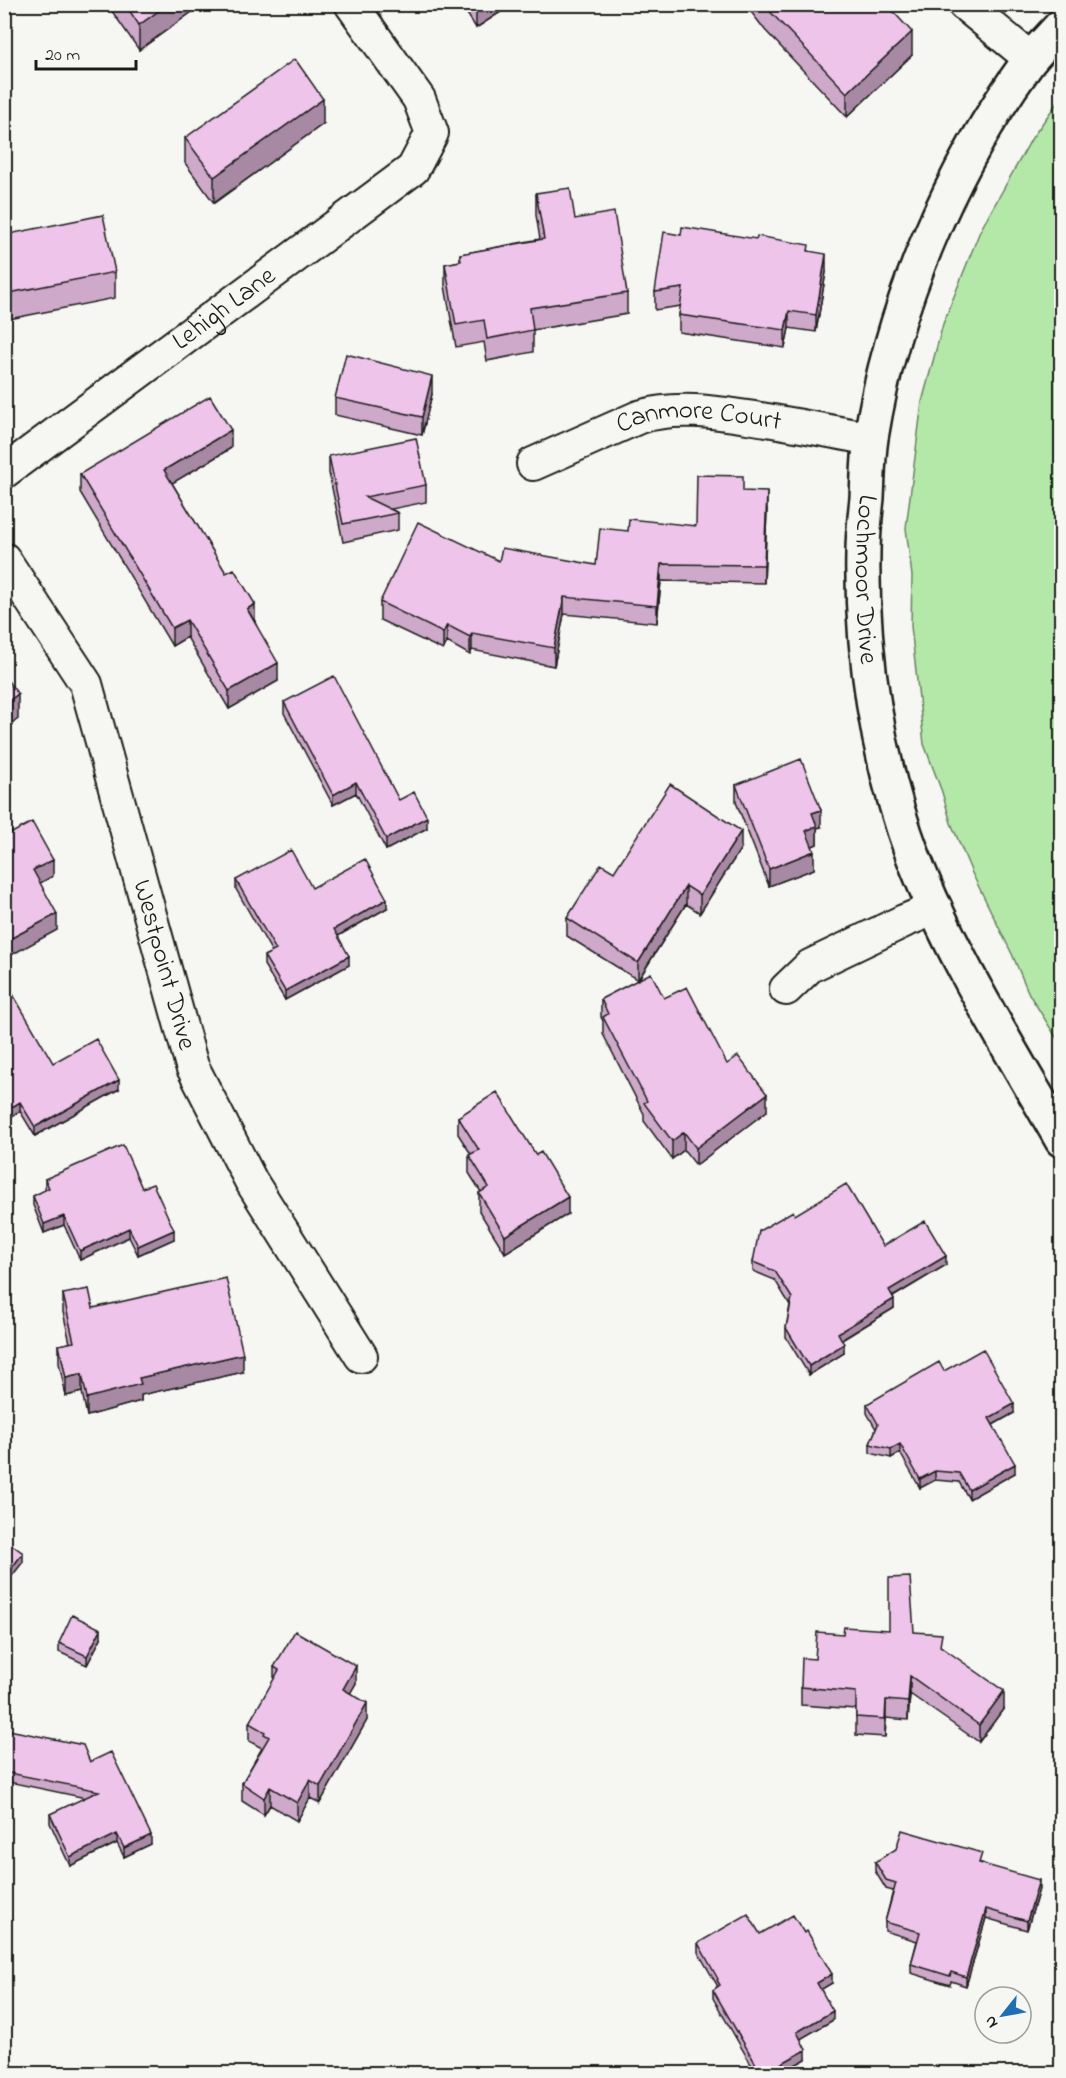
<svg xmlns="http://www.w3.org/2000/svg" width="1066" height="2078" viewBox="0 0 1066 2078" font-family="'Indie Flower',sans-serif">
	<rect width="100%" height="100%" fill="#f6f6f2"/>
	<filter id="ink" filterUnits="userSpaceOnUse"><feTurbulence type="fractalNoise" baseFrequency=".0167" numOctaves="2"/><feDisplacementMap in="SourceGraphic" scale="12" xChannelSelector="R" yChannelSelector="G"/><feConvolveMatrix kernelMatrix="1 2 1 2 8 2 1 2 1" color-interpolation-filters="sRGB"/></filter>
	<g filter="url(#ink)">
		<path fill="#b4e8a9" stroke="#688262" stroke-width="1.5" d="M1061,97v948l-32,-51 -17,-40 -40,-81 -21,-50 -9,-31 -18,-48 -13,-118 1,-50 -6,-48 16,-126 21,-78 37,-93 52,-93z"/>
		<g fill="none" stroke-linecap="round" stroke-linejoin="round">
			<g stroke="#1c1c1c" stroke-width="36">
				<g id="minor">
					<path d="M964,4l67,55"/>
					<path id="s1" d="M533,464l106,-47c41,-13 87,-3 128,3 35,6 69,12 104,19"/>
					<path id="s2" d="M4,472l409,-303 19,-36 -13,-34 -68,-95"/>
					<path id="s3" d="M4,559l82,125 106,382 59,115 110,175"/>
					<path d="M786,989l24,-23 94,-45 32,-13"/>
				</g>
			</g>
			<g stroke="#1c1c1c" stroke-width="38">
				<g id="tertiary">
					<path id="s4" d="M1062,25c-11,12 -23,24 -33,36 -79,108 -137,245 -158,377 -3,20 -3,40 -4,60 -2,18 -4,37 -4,55 -2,100 15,209 50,303 38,100 96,191 149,284"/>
				</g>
			</g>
			<use href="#minor" stroke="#f6f6f2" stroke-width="32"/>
			<use href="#tertiary" stroke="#f6f6f2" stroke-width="33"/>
		</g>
		<path fill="#cea9ca" stroke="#1c1c1c" stroke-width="1.5" d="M107,4h96l-64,46z
			M461,4h52l-37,24z
			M745,4h92l3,4 72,47 -65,62 -82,-87z
			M323,124l-109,79 -29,-40v-25z
			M536,193l39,26 52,74v21l-94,16v22l-46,9 -3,-19 -28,5 -11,-61v-22l15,-3v-7l80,-15 -4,-24z
			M4,235l111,37v26l-111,22z
			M681,235l128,16 17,21 -10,60 -27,-4 -4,20 -106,-16v-17l2,-9 -26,4v-18z
			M432,394l-10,41 -87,-20v-17z
			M231,448l-59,35 83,139 23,59 -49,28 -42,-72 -15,9 -92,-154v-18z
			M329,456l97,29v17l-35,7 7,4v17l-55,12 -14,-69z
			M743,491l24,18 -3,74 -103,-2 -4,42 -93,-9 -10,52 -82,-16 -2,5 -23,-13 -4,8 -63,-30v-18l119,-41 97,4 32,-34 68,-5z
			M284,702l115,98 28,28 -41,22 -30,-57 -23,12 -49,-92z
			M736,785l85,42 -4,1v16l-5,2 2,23 -45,17 -33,-84z
			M741,848l-41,65 -14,-9 -47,75 25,19 63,66 40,47 -71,54 -12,-15 -12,9 -28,-38v-7l-41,-80v-13l-2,-4v-18l37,-19 -71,-44v-18l47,-46z
			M236,880l76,8 75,20 -49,28 11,29 -64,35 -21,-35v-9l8,-4 -36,-63z
			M53,1063l66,26 -84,47 -15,-25 -16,10z
			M458,1117l78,38 32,59 -63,39 -26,-42v-18l2,-1 -12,-19v-18l2,-1 -13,-20z
			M45,1179l97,9 32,51 -36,16 -9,-18 -49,23 -16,-35 -20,8 -11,-28v-9l13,-6 -1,-2z
			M795,1215l88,31 63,19 -53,32 1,11 -52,32 2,13 -35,22 -23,-38v-9l4,-23 -15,-25 -22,-9v-9z
			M63,1294l30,14 150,64 -102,23v6l-54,15 -5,-24 -16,4 -7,-33v-18l11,-2 -7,-31z
			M944,1371l70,42 -21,12 22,48 -46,26 -10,-17 -24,-2 -15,8 -20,-35 -9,5 -21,-5v-9l6,-15 -9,-16v-9z
			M914,1632l28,15 62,61 -25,34 -69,-48 -2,26 -22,-2 -1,19 -29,-2v-26l-55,-4v-18l14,-28 28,-25z
			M101,1638l-14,27 -28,-13v-9z
			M274,1667l82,16 -6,10 17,27 -47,83 -10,-5 -13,23 -27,-16 -6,10 -22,-14v-18l20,-35 -13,-7v-18l25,-43z
			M4,1729l86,33 61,82 -27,13 -7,-14 -47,23 -20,-43v-9l36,-16 -82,-17z
			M875,1862l107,1 57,26 -12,41 -41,-12 -20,68 -15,-5 -1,4 -39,-12v-9l6,-23 -32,-10v-9l8,-31 -7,-2 -11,-18z
			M760,1934l72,49 -11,6 12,31 -33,19 6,20 -26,14h-24l-43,-75v-8l4,-3v-2l-19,-33v-9z"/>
		<path fill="#a789a4" stroke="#1c1c1c" stroke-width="1.5" d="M168,4h35l-64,46v-25z
			M476,4h37l-37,24z
			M912,32v23l-65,62v-24z
			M323,99v25l-109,79v-26z
			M826,254v18l-10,60v-17z
			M789,311v17l-4,20v-18z
			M432,376v18l-10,41v-18z
			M231,430v18l-67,40v-18z
			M767,492v17l-3,74v-18z
			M661,564v17l-4,42v-17z
			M564,597v17l-10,52v-18z
			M255,604v18l-8,-13z
			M187,620v17l-15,9v-18z
			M447,625v17l-4,8v-17z
			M472,633v17l-2,5v-18z
			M278,663v18l-49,28v-18z
			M18,694v25l-14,10v-25z
			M356,782v11l-23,12v-10z
			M821,810v17l-4,1v16l-11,5v-18l6,-18z
			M427,817v11l-41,22v-11z
			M741,831v17l-41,65v-18z
			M814,851v18l-45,17v-17z
			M53,860v16l-20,11v-17z
			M686,886v18l-48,76v-17z
			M387,899v9l-53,30v-9z
			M57,914v16l-53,29v-17z
			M349,956v9l-64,35v-9z
			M119,1080v9l-84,47v-9z
			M767,1094v17l-71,54v-17z
			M20,1102v9l-16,10v-9z
			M684,1132v18l-12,9v-18z
			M568,1197v17l-63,39v-17z
			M64,1216v9l-20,8v-9z
			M129,1228v9l-49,23v-9z
			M174,1230v9l-36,16v-9z
			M946,1256v9l-57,34v-9z
			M894,1299v9l-56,34v-9z
			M844,1344v9l-35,22v-9z
			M243,1354v18l-102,23v6l-54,15v-18l52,-20z
			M82,1374v18l-16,4v-18z
			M1014,1404v9l-25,14v-9z
			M900,1444v9l-9,5v-9z
			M1015,1464v9l-46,26v-9z
			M935,1471v9l-15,8v-9z
			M23,1553v9l-19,24v-8z
			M101,1629v9l-14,27v-9z
			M356,1666v17l-13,23v-17z
			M910,1676v18l-2,26v-18z
			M1004,1691v17l-25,34v-17z
			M886,1700v18l-1,19v-18z
			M367,1703v17l-47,83v-17z
			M310,1780v18l-13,23v-18z
			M270,1787v18l-6,10v-17z
			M117,1834v9l-47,23v-9z
			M151,1835v9l-27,13v-9z
			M1039,1880v9l-12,41v-9z
			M986,1909v9l-20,68v-9z
			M832,1974v9l-15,9v-9z
			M833,2011v9l-36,21v-9z
			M806,2050v9l-26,14h-16z"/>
		<path fill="#efc4eb" stroke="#1c1c1c" stroke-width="1.5" d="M125,4h43l-29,21z
			M763,4h74l3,4 4,-4h42l26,28 -65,61z
			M295,59l28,40 -109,78 -29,-39z
			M570,188l5,31 39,-7 13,81 -97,15 3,22 -46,9 -3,-19 -28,5 -11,-61 16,-3 -1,-7 84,-15 -8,-46z
			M103,215l12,57 -111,22v-59z
			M682,227l74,12 1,-3 52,9 -1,6 18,3 -10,61 -27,-4 -4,19 -106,-15 4,-27 -28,4 9,-60 17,3z
			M346,354l86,22 -10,41 -87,-19z
			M210,396l21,34 -67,40 62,103 8,-4 21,35 -8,5 31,54 -49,28 -42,-71 -15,8 -92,-154z
			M416,438l10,47 -61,12 33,16 -55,11 -14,-68z
			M697,475l46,1v15l24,1 -3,73 -103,-1 -4,42 -93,-9 -10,51 -82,-15 -2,4 -23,-12 -4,8 -63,-31 38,-80 81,39 3,-13 94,17 4,-37 28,3 1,-12 67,7z
			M4,676l14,18 -14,10z
			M334,676l65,124 15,-8 13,25 -41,22 -30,-57 -23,13 -49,-93z
			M801,759l20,51 -9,3 5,13 -11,5 8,20 -45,18 -33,-84z
			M670,784l71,47 -41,64 -14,-9 -48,77 -71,-45 34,-54 13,8z
			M4,819l8,14 20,-11 21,38 -20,10 24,44 -53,28z
			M291,850l21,38 53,-29 22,40 -53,30 15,27 -64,35 -21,-35 12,-6 -40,-70z
			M651,973l13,25 23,-11 40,77 11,-8 29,38 -71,54 -12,-16 -12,9 -28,-38 3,-2 -44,-84 5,-3 -7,-15z
			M4,979l49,84 43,-24 23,41 -84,47 -15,-25 -16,10z
			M497,1092l39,63 5,-3 27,45 -63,39 -26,-43 10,-6 -20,-32 10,-5 -21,-33z
			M123,1145l19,43 11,-4 21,46 -36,16 -9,-18 -49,23 -16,-35 -20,8 -11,-28 16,-8 -4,-9z
			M846,1184l37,62 42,-25 21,35 -57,34 5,9 -56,34 6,11 -35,22 -23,-38 6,-30 -17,-27 -22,-9 6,-31 34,-20 2,4z
			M226,1278l17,76 -104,24 2,6 -54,14 -5,-24 -16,4 -7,-33 15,-3 -11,-48 26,-5 4,19z
			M983,1349l31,55 -25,14 26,46 -46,26 -10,-17 -24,-2 -15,8 -20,-35 -9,5 -21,-5 8,-20 -11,-20 72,-42 5,9z
			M4,1539l19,14 -19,25z
			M910,1577l4,55 28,2 -2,12 64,45 -25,34 -69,-49 -2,26 -22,-2 -1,19 -29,-2v-25l-55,-5 1,-29 13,1 2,-27 26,2 1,-7 45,3v-52z
			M72,1615l29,14 -14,27 -28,-13z
			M295,1631l61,35 -13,23 24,14 -47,83 -10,-6 -13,23 -27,-16 -6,11 -22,-15 27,-46 -5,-3 1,-2 -16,-9 30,-53 -5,-3z
			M4,1729l79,16 7,17 21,-10 40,83 -27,13 -7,-14 -47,23 -20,-43 49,-23 -95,-19z
			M902,1830l80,23 -3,10 60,17 -12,41 -41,-12 -20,68 -15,-5 -1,4 -39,-12 9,-32 -35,-10 11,-39 -10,-3 -11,-18 21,-13z
			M748,1914l12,20 33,-19 11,18 3,-2 25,43 -15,9 16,28 -36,21 9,18 -42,23h-3l-48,-83 7,-5 -3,-5 1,-1 -20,-36z"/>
	</g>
	<g text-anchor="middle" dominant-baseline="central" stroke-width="4.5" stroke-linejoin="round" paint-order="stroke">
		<g font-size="27" fill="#1c1c1c" stroke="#f6f6f2">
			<text stroke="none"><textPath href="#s2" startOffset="274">Lehigh Lane</textPath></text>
			<text stroke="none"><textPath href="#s1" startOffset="176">Canmore Court</textPath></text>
			<text stroke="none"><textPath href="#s4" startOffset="603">Lochmoor Drive</textPath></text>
			<text stroke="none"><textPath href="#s3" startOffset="441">Westpoint Drive</textPath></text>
		</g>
	</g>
	<rect width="1066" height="2078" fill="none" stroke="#f6f6f2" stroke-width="24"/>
	<rect x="12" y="12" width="1042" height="2054" fill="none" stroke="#1c1c1c" stroke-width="2" filter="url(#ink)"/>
	<g transform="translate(1003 2015) rotate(239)"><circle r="28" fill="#f6f6f2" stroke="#9f9f9c" stroke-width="1.5"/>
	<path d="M0-4.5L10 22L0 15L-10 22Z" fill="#1f6fb2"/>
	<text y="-9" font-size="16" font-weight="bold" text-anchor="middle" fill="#1c1c1c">N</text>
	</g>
	<path d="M36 60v9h100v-9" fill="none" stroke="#1c1c1c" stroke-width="3"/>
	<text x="45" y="60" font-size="18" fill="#1c1c1c" stroke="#f6f6f2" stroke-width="4.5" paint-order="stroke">20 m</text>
</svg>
